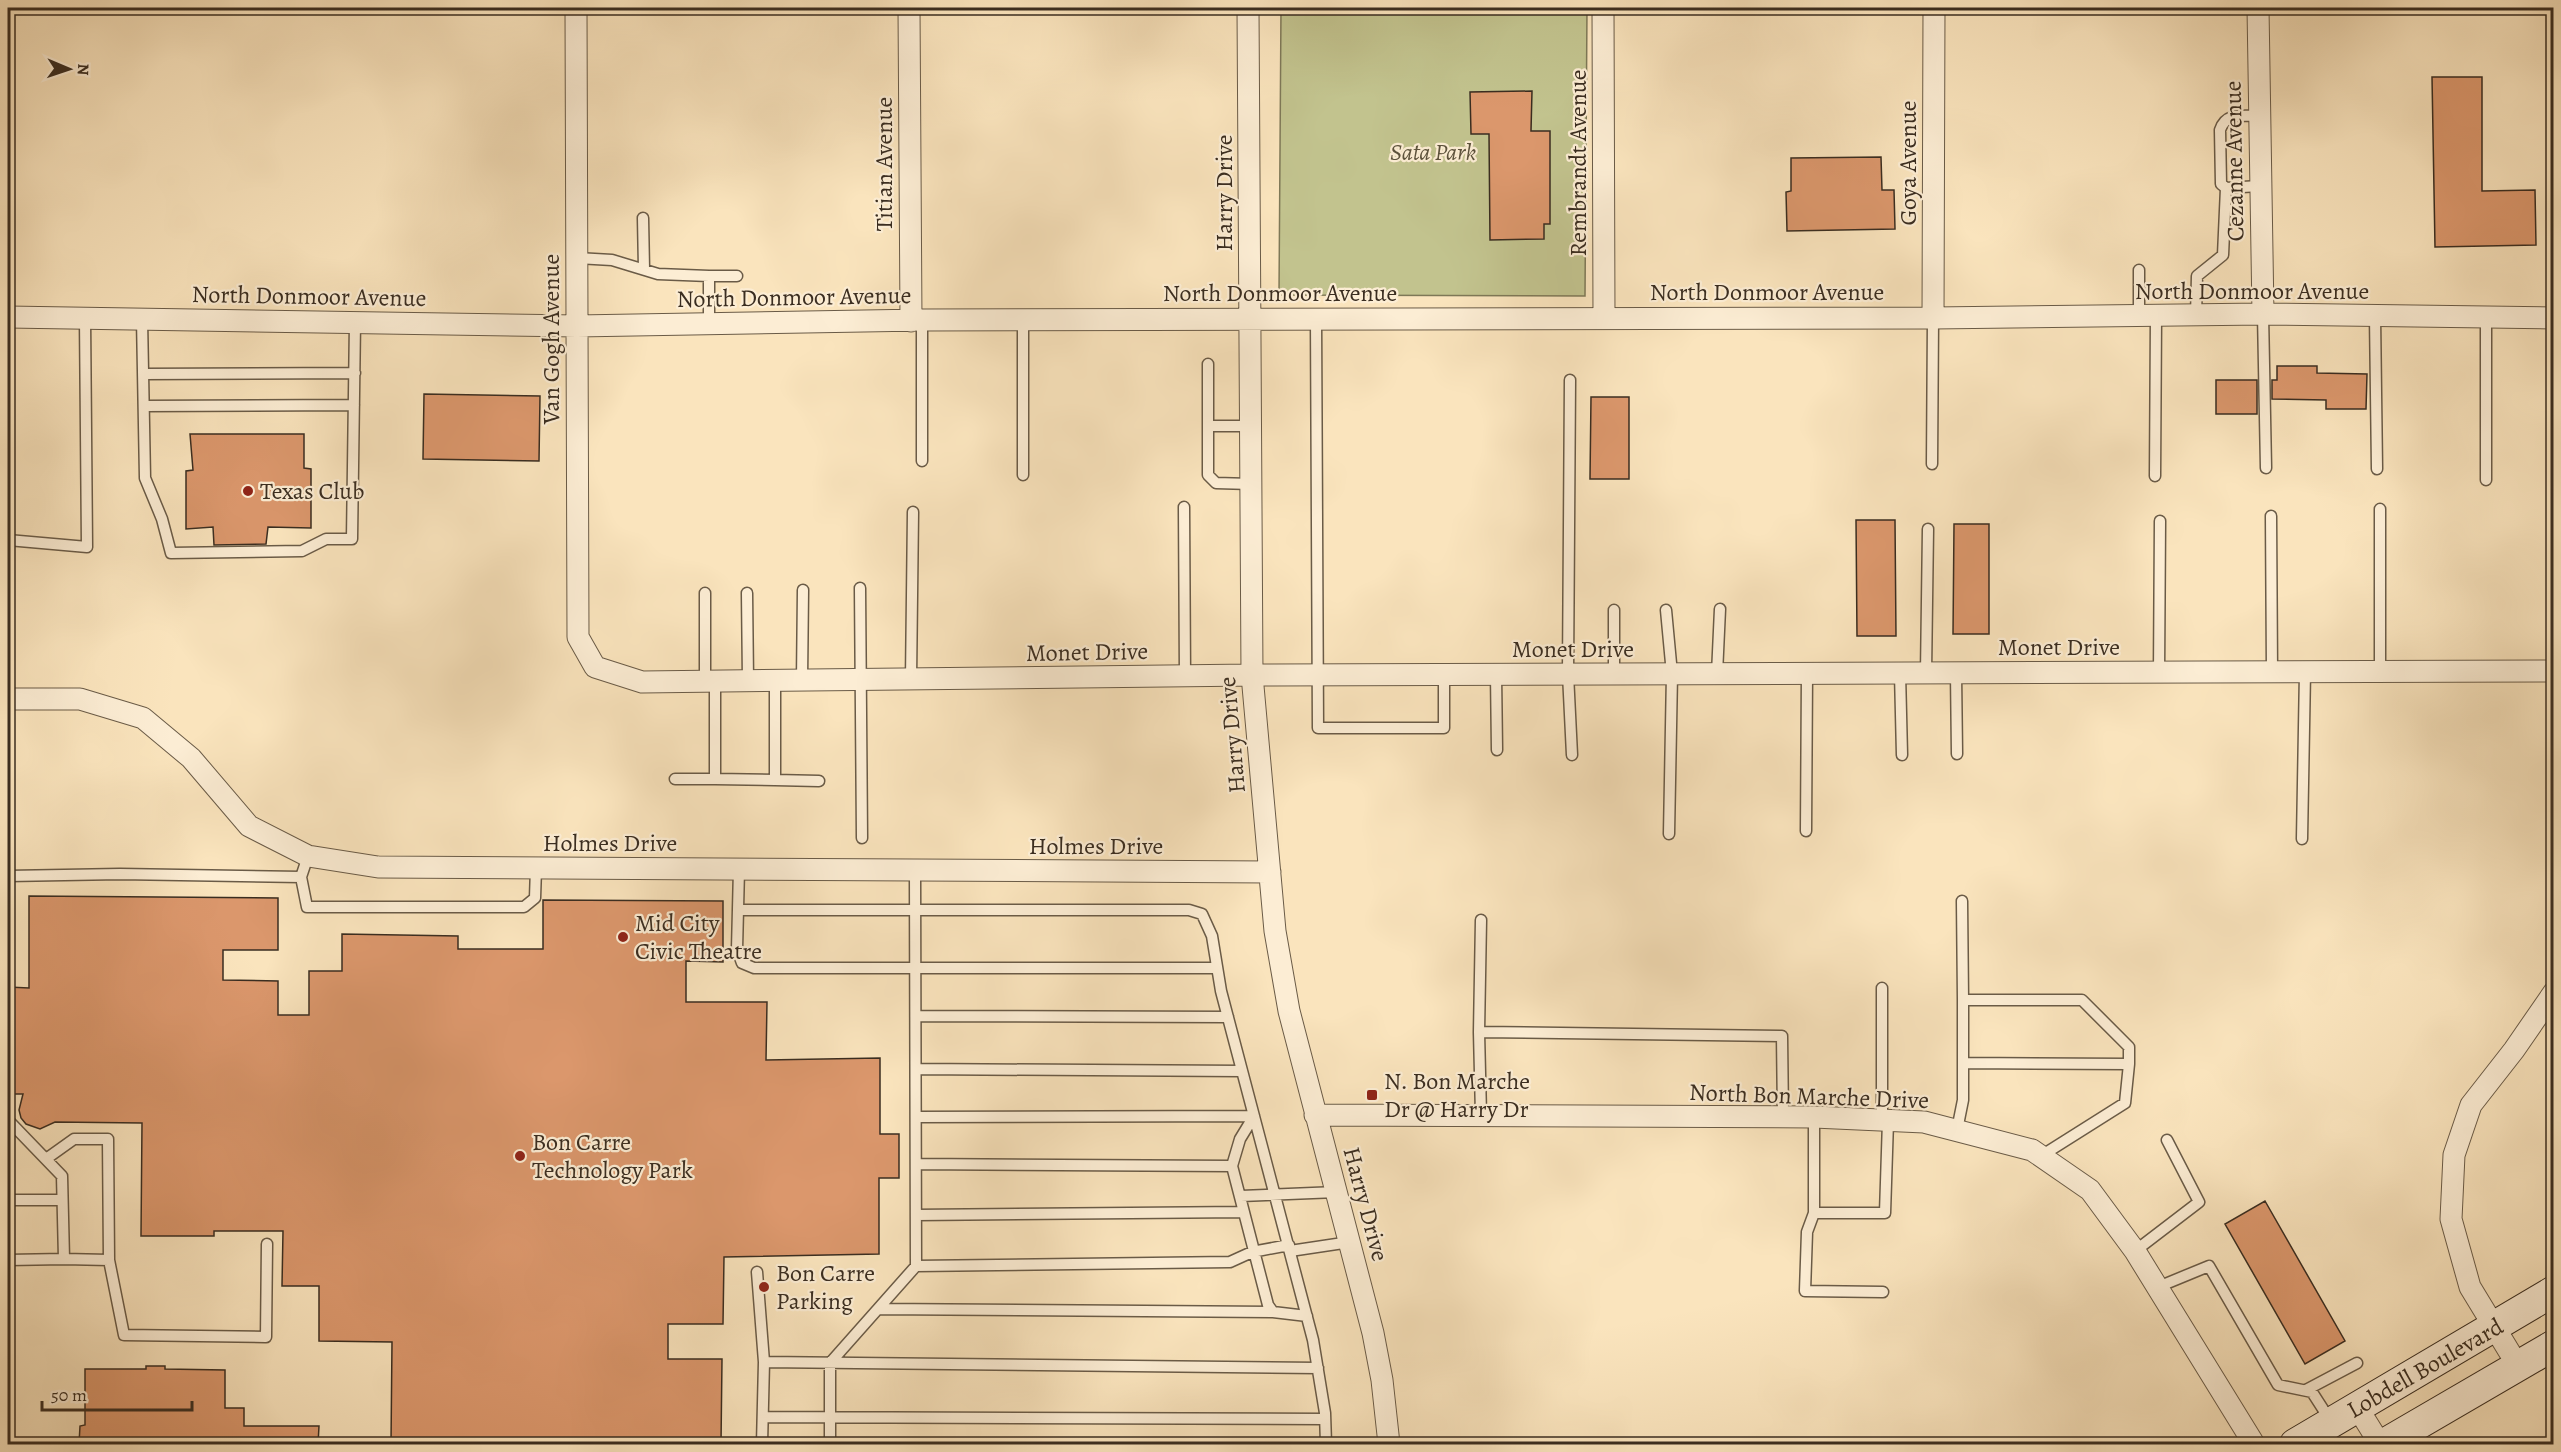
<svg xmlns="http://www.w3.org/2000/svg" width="2561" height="1452" viewBox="0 0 2561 1452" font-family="Alegreya,serif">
	<rect width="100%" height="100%" fill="#fae4bd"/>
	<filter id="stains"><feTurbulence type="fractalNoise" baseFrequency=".00333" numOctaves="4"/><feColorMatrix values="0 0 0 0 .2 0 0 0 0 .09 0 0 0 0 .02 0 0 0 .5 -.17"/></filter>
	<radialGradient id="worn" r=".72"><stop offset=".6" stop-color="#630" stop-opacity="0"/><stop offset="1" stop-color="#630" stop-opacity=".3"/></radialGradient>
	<path fill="#c2c38e" stroke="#7e7857" stroke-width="1.5" d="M1281,8h306l-2,288 -306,-1z"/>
	<path fill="#db976c" stroke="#3a2d20" stroke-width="1.5" d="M2432,77h50v114l53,-1 1,55 -101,2z
		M1532,91l-1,40h19v93h-6v15l-54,1 -1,-106h-18l-1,-42z
		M1881,157l1,33h12l1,39 -108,2 -1,-39 5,-1v-33z
		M2277,366h40v7l50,1 -1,35h-40v-9l-54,-1v-19h5z
		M2216,380h41v34h-41z
		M424,394l116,2 -1,65 -116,-2z
		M1591,397h38v82h-39z
		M190,434h114v34l7,1v59l-43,-1 -2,17 -52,1 -1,-18 -27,2v-58l7,-1z
		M1856,520h39l1,116h-39z
		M1954,524h35v110h-36z
		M29,896l249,2v52h-55v30l55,1v34h31v-44h33v-37l116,2v13h85v-49l180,1v61l-37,-1v41h81l-1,58 114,-2v76h19v44h-20v76l-155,3 -1,67h-55v35h54l-1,85h-330l1,-102 -73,-1v-55h-37l1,-55h-69v5h-73l1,-113 -87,-1 -15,7 -14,-5 -5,-6 -2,-8 4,-16h-15v-107l21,1z
		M2265,1201l80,140 -40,23 -80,-140z
		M146,1366h19v3l60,1v38h19v18h75l-1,18h-239l1,-18 5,-1v-56h61z"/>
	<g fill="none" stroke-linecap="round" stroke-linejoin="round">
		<g stroke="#6a5b47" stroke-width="13">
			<path id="lane" d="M2259,116c-17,0 -33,-4 -39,14l1,54 5,4 33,-2
				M643,218l1,51
				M577,258l35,2 46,14 51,2v48
				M709,276h28
				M2263,314l3,154
				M2139,316v-46
				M2196,316l1,-40 26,-21 3,-67
				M2375,316l2,153
				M1316,318l2,410h126v-53
				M142,319l3,159 17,41 9,34 131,-2 24,-12h26l3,-217
				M1208,364v62
				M143,374l212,-1
				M1570,380l-2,294 4,81
				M144,406l210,-1
				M1251,426h-43v49l8,8 35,1
				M922,461v-141
				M1932,464l1,-146
				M1023,475v-155
				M2155,476l1,-160
				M2486,480v-162
				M1184,507l1,169
				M2271,516l1,156
				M8,540l79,7 -2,-229
				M860,588l2,250
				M747,593l1,88
				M1614,610v64
				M1666,610l6,64 -3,160
				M2380,672v-163
				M1900,673l2,82
				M1926,673l2,-144
				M1956,673l1,81
				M2159,673l1,-152
				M1496,674l1,76
				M1717,674l3,-65
				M911,679l2,-167
				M802,680l1,-90
				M705,681v-88
				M715,681v98l60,1v-100
				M675,779h40
				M775,780l44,1
				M1806,831l1,-158
				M2302,839l3,-167
				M739,869l-2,80 5,14 12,5h463
				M8,876l112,-2 181,3 7,-21
				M301,877l6,30h217l11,-9 1,-30
				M1962,901l1,99
				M738,910h451l13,4 10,22 9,55 92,349 12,73 1,31
				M1882,988v133
				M916,1016l312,1
				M1479,1032l2,-112
				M1963,1063v-63h119l47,47v17
				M916,1069l326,2
				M1481,1115l-2,-83 303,4 1,81
				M1254,1116l-14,23 -8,27 36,139 5,7 34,4
				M916,1117l338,-1
				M1814,1117v96h71l3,-92
				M8,1120l54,56 2,83 -56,1
				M1957,1130l6,-30v-37l166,1 -4,39 -84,53
				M46,1159l28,-20h34l1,121 -45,-1
				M916,1164l316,2
				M1241,1196l96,-4
				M8,1200h54
				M1814,1213l-7,19 -2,59 78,1
				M916,1215l328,-3
				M1290,1251l60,-9
				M2135,1251l64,-49 -32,-62
				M109,1260l15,75 142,2 1,-93
				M916,1266l314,-4 22,-10 37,-7
				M757,1272l7,90
				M2158,1287l51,-21 69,119 34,7 18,28
				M878,1309l395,3
				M2306,1390l51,-27
				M763,1417l562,2
				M762,1444l2,-82 554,6
				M830,1444v-81l86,-97 -1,-395"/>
		</g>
		<g stroke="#6a5b47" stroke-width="23">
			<path id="street" d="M576,8l2,629 17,30 47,15 610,-7 1302,-4
				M909,8l2,313
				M1248,8l4,667 23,256 14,80 84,322 9,47 7,64
				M1603,8l1,310
				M2258,8l5,306
				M8,317l569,9 345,-6 1011,-2 330,-4 291,4
				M1933,318l1,-310
				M8,699h72l63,19 48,40 58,68 59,30 70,11 892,5
				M1315,1115l499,2 110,5 108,28 58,40 45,61 119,193
				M2518,1366l-48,-79 -19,-68 3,-64 17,-50 43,-55 40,-58
				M2357,1407l23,37"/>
		</g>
		<g stroke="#3a2d20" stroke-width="32">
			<path id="secondary" d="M2295,1444l259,-153
				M2384,1444l170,-99"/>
		</g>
		<use href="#lane" stroke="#fcedd4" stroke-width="10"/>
		<use href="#street" stroke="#fcedd4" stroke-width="21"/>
		<use href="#secondary" stroke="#fcedd4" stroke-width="30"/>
	</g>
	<g fill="#8f2418" stroke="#fcedd4" stroke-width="2">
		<circle cx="248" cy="491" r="6"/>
		<circle cx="623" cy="937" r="6"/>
		<rect x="1366" y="1089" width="12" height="12" rx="3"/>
		<circle cx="520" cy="1156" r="6"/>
		<circle cx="764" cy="1287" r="6"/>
	</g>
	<g text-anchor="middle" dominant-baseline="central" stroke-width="4.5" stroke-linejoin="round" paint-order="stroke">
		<g font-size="24" font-style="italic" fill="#5c523c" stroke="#fcedd4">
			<text x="1433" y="152">Sata Park</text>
		</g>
		<g font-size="24" fill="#3a2d20" stroke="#fcedd4">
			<text transform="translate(2234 161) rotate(-91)">Cezanne Avenue</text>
			<text transform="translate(1578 163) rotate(-90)">Rembrandt Avenue</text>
			<text transform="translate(1908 163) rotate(-90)">Goya Avenue</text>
			<text transform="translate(884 164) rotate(-90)">Titian Avenue</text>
			<text transform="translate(1224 193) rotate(-90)">Harry Drive</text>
			<text x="2252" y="291">North Donmoor Avenue</text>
			<text x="1767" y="292">North Donmoor Avenue</text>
			<text x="1280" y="293">North Donmoor Avenue</text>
			<text transform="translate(309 296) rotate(1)">North Donmoor Avenue</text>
			<text transform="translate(794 297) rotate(-1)">North Donmoor Avenue</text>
			<text transform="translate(551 339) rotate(-90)">Van Gogh Avenue</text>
			<text x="2059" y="647">Monet Drive</text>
			<text x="1573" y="649">Monet Drive</text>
			<text transform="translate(1087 652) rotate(-1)">Monet Drive</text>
			<text transform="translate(1232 735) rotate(-95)">Harry Drive</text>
			<text x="610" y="843">Holmes Drive</text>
			<text x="1096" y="846">Holmes Drive</text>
			<text transform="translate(1809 1096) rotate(2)">North Bon Marche Drive</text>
			<text transform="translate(1366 1204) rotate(75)">Harry Drive</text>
			<text transform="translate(2425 1368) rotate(-30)">Lobdell Boulevard</text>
		</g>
		<g font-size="24" fill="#3a2d20" stroke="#fcedd4" text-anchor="start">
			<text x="260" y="491">Texas Club</text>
			<text x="635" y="923">Mid City<tspan x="635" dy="28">Civic Theatre</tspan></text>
			<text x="1384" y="1081">N. Bon Marche<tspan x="1384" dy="28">Dr @ Harry Dr</tspan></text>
			<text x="532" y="1142">Bon Carre<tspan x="532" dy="28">Technology Park</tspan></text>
			<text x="776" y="1273">Bon Carre<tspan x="776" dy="28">Parking</tspan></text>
		</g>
	</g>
	<rect width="2561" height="1452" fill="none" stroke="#fae4bd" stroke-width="30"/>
	<rect x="9" y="9" width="2543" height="1434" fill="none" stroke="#3a2d20" stroke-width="3"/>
	<rect x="15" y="15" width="2531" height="1422" fill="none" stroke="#3a2d20" stroke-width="1.5"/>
	<g transform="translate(69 69) rotate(92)" stroke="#fcedd4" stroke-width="4.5" paint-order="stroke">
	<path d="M0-4.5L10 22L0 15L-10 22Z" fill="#3a2d20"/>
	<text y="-9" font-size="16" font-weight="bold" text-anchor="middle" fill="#3a2d20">N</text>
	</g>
	<path d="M42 1401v9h150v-9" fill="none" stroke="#3a2d20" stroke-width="3"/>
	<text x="51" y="1401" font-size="18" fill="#3a2d20" stroke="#fcedd4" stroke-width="4.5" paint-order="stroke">50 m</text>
	<rect width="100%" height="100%" filter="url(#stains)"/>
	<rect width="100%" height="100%" fill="url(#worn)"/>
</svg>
